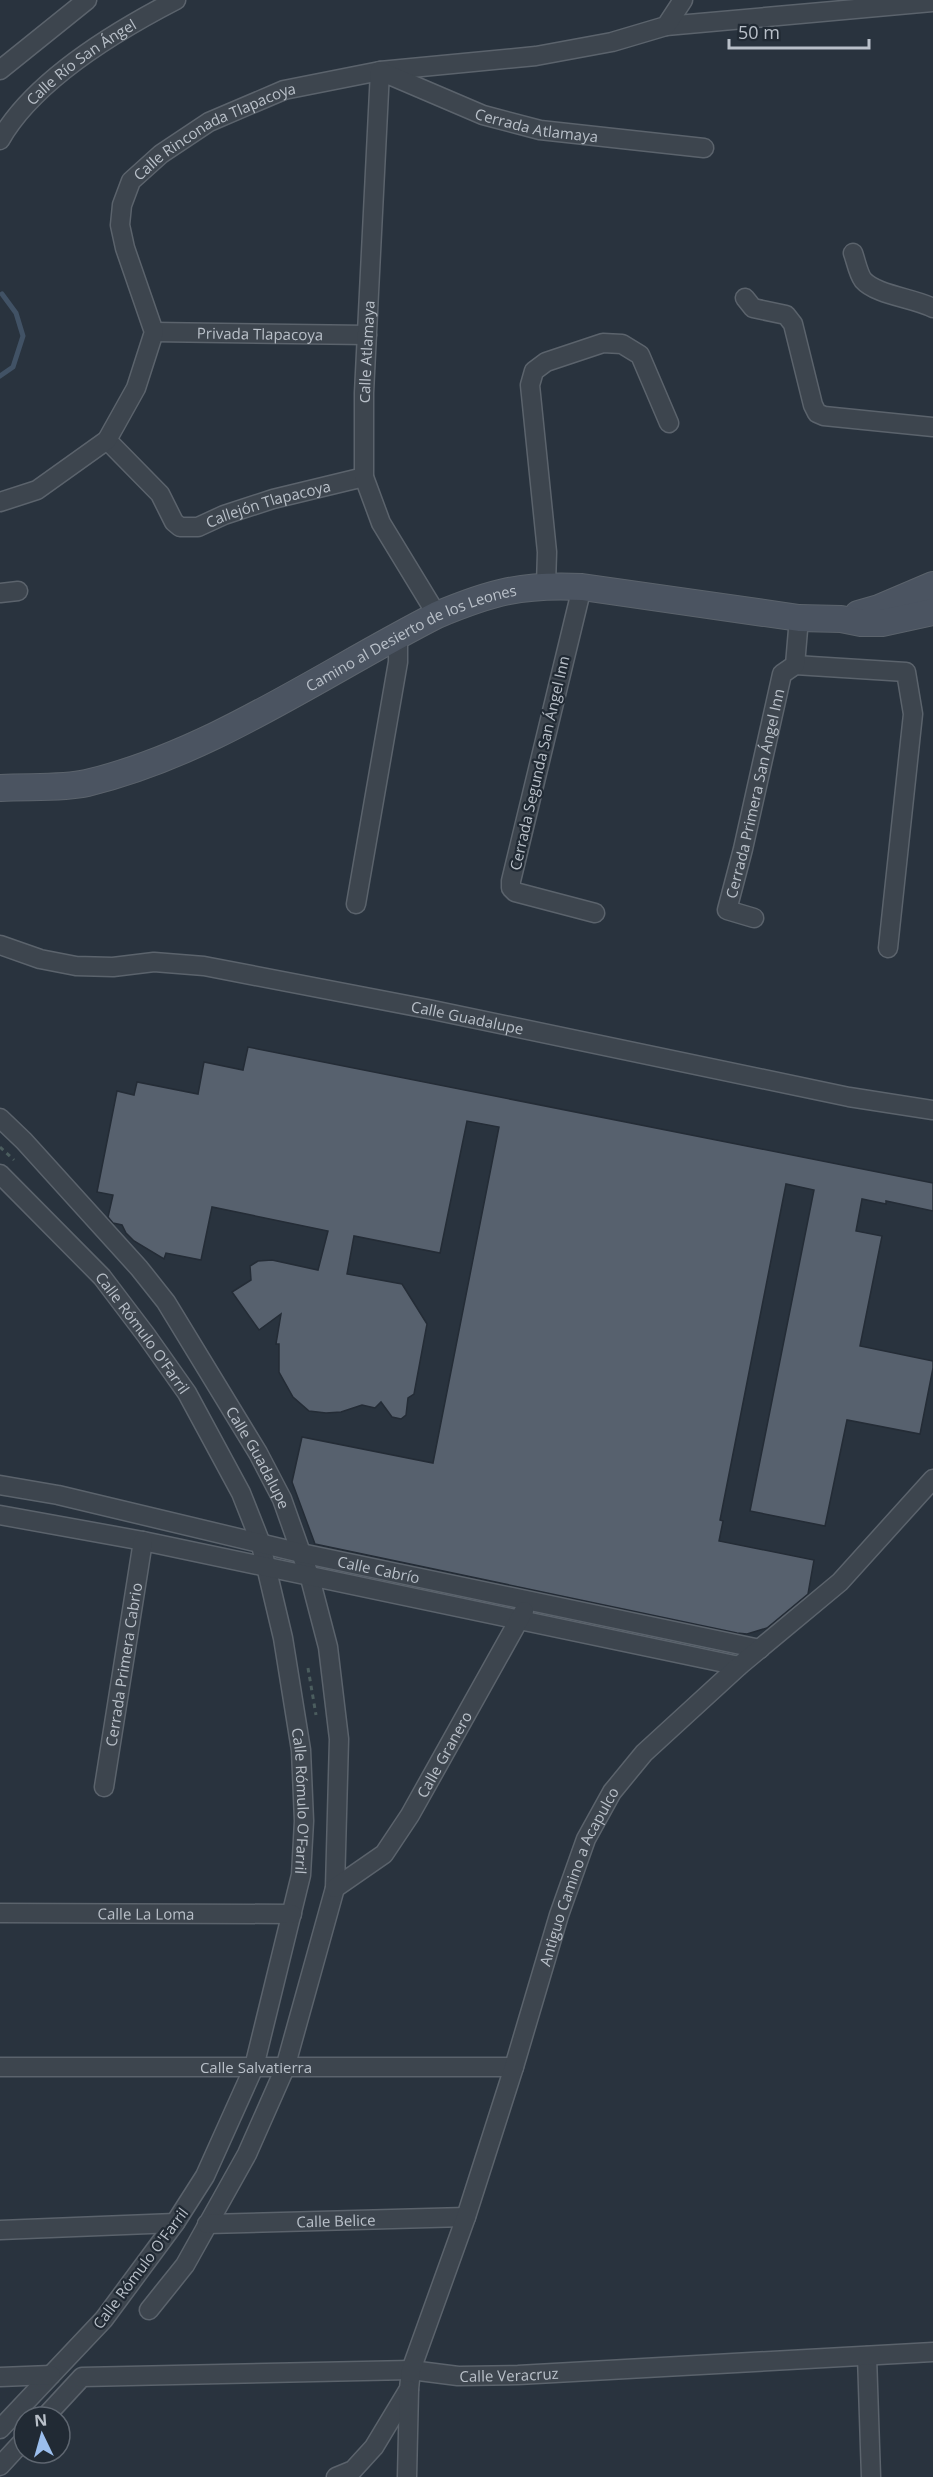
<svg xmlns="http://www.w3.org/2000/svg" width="933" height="2477" viewBox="0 0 933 2477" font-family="'Open Sans',sans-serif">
	<rect width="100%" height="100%" fill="#29333e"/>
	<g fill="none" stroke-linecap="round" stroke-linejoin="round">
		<path stroke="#415265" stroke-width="5" d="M0,376l13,-9 10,-31 -7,-23 -14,-19"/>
	</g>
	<path fill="#57616e" stroke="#242c36" stroke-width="1.5" d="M248,1047l685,136v28l-47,-10v3l-24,-5 -6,32 26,5 -22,110 73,15v7l-13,66 -73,-14 -22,106 -75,-15 64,-321 -28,-6 -66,336 3,1 -4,20 95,19 -6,34 -41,34 -20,6 -10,-1 -422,-89 -23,-62 10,-45 131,26 66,-336 -32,-6 -27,132 -86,-17 -7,38 55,10 25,40 -13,70 -6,4 -2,17 -5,4 -9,-2 -11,-15 -6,6 -13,-3 -21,7 -15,1 -17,-2 -16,-14 -14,-25v-28h-3l5,-30 -22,16 -27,-38 19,-12 -1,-14 8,-5 14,-1 46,10 10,-39 -116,-24 -11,53 -35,-7 -2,6 -30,-18 -8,-8 -4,-8 -9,-2 -5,-6 5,-22 -16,-3 20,-101 17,4 3,-13 61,12 6,-32 39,8z"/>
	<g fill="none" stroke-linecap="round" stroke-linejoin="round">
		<g stroke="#5b636c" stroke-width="21">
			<g id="minor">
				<path d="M666,26l267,-24"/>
				<path d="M0,70l87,-70"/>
				<path id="s1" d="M0,140c34,-60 116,-109 176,-140"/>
				<path d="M853,253c3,8 5,20 10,27 13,15 51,18 70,28"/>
				<path d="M745,298l8,10 33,7 7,9 20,81 4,8 7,3 109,11"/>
				<path id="s2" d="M154,332l213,3"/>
				<path id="s3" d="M107,440l53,54 14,28 6,5h18l26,-12 49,-16 91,-22"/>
				<path id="s4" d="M0,502l37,-12 70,-50 29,-52 18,-56 -29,-84 -5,-23 2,-20 9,-24 30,-27 48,-32 75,-32 96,-19 156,-15 76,-14 54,-16 17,-26"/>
				<path d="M546,585l1,-33 -17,-167 4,-14 12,-9 57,-19 19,1 18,11 29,68"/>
				<path d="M582,587l-71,294v7l4,4 80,21"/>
				<path d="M0,593l18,-2"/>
				<path id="s5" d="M437,615l-56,-92 -17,-46v-84l16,-322 103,44 57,15 164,18"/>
				<path d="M795,665l111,7 7,42 -25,234"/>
				<path d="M356,904l42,-242v-27"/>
				<path id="s6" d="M754,918l-27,-8 16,-61 39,-175 13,-9 4,-47"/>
				<path id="s7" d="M0,945l40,14 36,7 37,1 41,-5 50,4 224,43 421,88 84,13"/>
				<path id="s8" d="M0,1118l24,23 115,127 27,34 92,151 24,46 28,79 18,69 11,92 -4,149 -50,180 -38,86 -62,111 -36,45"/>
				<path id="s9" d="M0,1174l102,103 44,58 41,58 54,100 19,48 23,97 18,112 3,71 -3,54 -47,192 -49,109 -30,47 -71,96 -104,110"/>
				<path id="s10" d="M0,1485l58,10 243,58 459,96"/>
				<path d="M0,1515l143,26 596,125"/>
				<path id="s11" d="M104,1787l39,-246"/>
				<path id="s12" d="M335,1888l49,-34 26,-39 114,-204"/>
				<path id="s13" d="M0,1913l292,1"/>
				<path id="s14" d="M0,2067h514"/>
				<path id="s15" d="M207,2224l259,-7"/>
				<path d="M0,2230l175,-7"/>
				<path d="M867,2356l4,121"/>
				<path d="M0,2377l51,-2"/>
				<path id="s16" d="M45,2417l37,-40 329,-7 47,6 60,-1 415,-23"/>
				<path d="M0,2466l24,-26"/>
				<path id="s17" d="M336,2477l17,-7 21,-23 35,-58 2,-19 55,-153 48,-150 45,-152 27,-76 26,-47 32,-39 95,-87 101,-84 93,-103"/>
				<path d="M407,2477l2,-87"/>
			</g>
		</g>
		<g stroke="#5b636c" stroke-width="28">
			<g id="secondary">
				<path d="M858,614l21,-6 54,-23"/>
				<path id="s18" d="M0,788c27,-2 61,1 87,-5 125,-30 236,-110 350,-168 55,-23 85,-31 145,-28l217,31 42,1 20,4h21l51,-11"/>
			</g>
		</g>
		<path stroke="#4b5d5e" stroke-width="3" stroke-dasharray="4.5 4.5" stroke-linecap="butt" d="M0,1147l14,13
			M308,1668l8,47"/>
		<use href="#minor" stroke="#3d454e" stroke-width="18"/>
		<use href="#secondary" stroke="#4b5461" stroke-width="26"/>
	</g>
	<g text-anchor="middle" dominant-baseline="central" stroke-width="4.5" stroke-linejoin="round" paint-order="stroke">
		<g font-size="15" fill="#b9c0c9" stroke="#212a34">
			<text stroke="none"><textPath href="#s1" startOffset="114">Calle Río San Ángel</textPath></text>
			<text stroke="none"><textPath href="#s5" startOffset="730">Cerrada Atlamaya</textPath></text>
			<text stroke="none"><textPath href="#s4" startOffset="500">Calle Rinconada Tlapacoya</textPath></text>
			<text stroke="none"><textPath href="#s2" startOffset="106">Privada Tlapacoya</textPath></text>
			<text stroke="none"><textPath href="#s5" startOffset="282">Calle Atlamaya</textPath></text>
			<text stroke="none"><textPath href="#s3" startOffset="207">Callejón Tlapacoya</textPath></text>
			<text stroke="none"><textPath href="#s18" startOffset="444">Camino al Desierto de los Leones</textPath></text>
			<text transform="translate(539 763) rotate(-77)">Cerrada Segunda San Ángel Inn</text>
			<text stroke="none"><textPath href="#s6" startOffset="148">Cerrada Primera San Ángel Inn</textPath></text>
			<text stroke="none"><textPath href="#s7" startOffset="476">Calle Guadalupe</textPath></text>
			<text stroke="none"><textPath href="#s9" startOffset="214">Calle Rómulo O'Farril</textPath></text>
			<text stroke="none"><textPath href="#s8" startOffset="429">Calle Guadalupe</textPath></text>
			<text stroke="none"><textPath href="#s10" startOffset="388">Calle Cabrío</textPath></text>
			<text stroke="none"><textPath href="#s11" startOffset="124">Cerrada Primera Cabrio</textPath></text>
			<text stroke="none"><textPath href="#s12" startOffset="176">Calle Granero</textPath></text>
			<text stroke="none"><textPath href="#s9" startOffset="718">Calle Rómulo O'Farril</textPath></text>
			<text stroke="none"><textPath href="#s17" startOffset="658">Antiguo Camino a Acapulco</textPath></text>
			<text stroke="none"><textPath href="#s13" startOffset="146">Calle La Loma</textPath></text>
			<text stroke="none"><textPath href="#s14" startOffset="256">Calle Salvatierra</textPath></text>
			<text stroke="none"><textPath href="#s15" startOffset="129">Calle Belice</textPath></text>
			<text transform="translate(140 2268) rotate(-53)">Calle Rómulo O'Farril</text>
			<text stroke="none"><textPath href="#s16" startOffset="482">Calle Veracruz</textPath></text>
		</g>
	</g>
	<g transform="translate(42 2435) rotate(355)"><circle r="28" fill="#212a34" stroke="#5e6670" stroke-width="1.5"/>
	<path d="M0-4.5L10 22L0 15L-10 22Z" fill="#9bbeed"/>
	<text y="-9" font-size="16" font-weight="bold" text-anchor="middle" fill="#b9c0c9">N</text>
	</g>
	<path d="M729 39v9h140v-9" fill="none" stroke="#b9c0c9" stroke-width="3"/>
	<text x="738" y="39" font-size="18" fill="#b9c0c9" stroke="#212a34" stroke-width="4.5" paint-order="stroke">50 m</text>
</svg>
